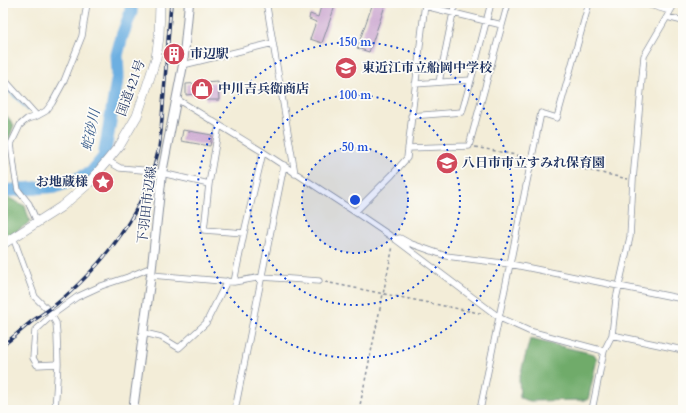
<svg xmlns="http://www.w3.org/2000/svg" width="686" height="413" viewBox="0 0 686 413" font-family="Cardo,'Noto Serif JP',serif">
	<rect width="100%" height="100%" fill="#fdfcf7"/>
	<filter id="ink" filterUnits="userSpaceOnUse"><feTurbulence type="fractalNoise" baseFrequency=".025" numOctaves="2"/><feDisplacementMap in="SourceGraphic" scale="8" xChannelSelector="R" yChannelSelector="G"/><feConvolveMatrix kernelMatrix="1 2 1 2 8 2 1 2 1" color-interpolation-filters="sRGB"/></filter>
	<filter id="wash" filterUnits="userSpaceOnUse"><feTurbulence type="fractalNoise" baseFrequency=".012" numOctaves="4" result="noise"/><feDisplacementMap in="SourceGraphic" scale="16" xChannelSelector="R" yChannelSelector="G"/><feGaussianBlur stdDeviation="0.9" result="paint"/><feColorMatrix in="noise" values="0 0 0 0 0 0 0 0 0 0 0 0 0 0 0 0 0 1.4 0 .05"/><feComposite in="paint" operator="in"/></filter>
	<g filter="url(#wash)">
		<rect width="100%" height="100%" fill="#f3edd8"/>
		<path fill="#6fab6b" stroke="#456d64" d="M3,111l11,14 -7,20v14l-4,8z
			M7,197l18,9 5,16 -27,19v-42z
			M530,339l64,15 3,5 -9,41 -58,1 -10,-3 -1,-19z"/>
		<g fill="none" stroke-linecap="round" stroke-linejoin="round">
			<path stroke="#6cafe1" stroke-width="2" d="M3,85l26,26"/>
			<path stroke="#6cafe1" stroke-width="13" d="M3,191l54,-5 17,-6 17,-7 13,-16 14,-82 -1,-20 5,-19 9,-24v-9"/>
		</g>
		<g id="blocks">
			<path fill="#cdaad2" d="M322,3h14l-14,40 -12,-4 6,-17 -7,-3 1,-5 8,3z
				M373,3h13l-17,49 -12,-4z
				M218,82l1,18h-13l-1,-7 -19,2v-11z
				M183,130l29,5 -2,11 -29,-5z"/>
		</g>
	</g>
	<g filter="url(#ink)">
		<use href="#blocks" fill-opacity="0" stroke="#878e9b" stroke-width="1"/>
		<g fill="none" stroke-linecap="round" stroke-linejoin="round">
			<g stroke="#878e9b" stroke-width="7">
				<path id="minor" d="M264,3l3,4 28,167
					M643,3l27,8
					M425,6l77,19
					M667,17l16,4
					M183,65l90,-22
					M3,78l34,38 -10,3 -7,6 -9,19 4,30 3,16 11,14 8,18
					M439,82l16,-79
					M415,84l56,-4 20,-77
					M176,98l4,3 83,51 92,60 40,27 105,79 29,13 75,20
					M37,116l9,-5 6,-8 12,-22 18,-45 5,-33
					M411,116l51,-4 9,-32
					M219,125l-10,59 -5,46 40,3
					M408,148l61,-2 39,-143
					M108,161l12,7 33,3 56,13
					M355,212l37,-37 15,-17 18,-155
					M13,237l22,60 14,14 7,12 1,12 1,29 -3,46
					M395,239l5,-1 9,5 37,13 64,8 173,35
					M151,275l83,7 28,-5 57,4
					M234,282l10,-49 19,-81
					M144,333l17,4 18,11 27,-25 21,-42
					M612,335l71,15
					M58,364l-21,1 -4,-7 2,-27 17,-16 25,-18 24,-11 27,-9 24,-10
					M235,410l49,-245
					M480,410l61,-297 16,5 32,-115
					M592,410l12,-59 8,-16 4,-36 14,-62 3,-57 11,-124 31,-53"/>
			</g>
			<g stroke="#878e9b" stroke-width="10">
				<path id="secondary" d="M133,410l18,-135 11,-102 21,-108 6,-62"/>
			</g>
			<g stroke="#878e9b" stroke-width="10">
				<path id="trunk" d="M3,244l58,-37 27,-23 32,-39 17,-29 12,-36 7,-22 3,-21 1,-34"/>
			</g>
			<path stroke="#878e9b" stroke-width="1.5" stroke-dasharray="3 3" stroke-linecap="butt" d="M475,147l51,10
				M538,159l90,20
				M325,282l159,32
				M359,410l34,-164"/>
			<use href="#minor" stroke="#fff" stroke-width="5.5"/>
			<use href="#secondary" stroke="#fff" stroke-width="8"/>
			<use href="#trunk" stroke="#fff" stroke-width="9"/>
			<g stroke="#1b2f5e" stroke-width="3.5">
				<path id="rail" d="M3,345c10,-7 19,-16 28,-23 13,-9 26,-17 37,-28 42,-38 77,-85 90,-142 2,-7 2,-14 3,-21l10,-128"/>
			</g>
			<use href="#rail" stroke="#fdfcf7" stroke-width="2" stroke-dasharray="6" stroke-linecap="butt"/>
		</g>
	</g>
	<circle cx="355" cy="200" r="53" fill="#1d4ed8" fill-opacity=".12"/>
	<g fill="none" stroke="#1d4ed8" stroke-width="2" stroke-dasharray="2 4">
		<circle cx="355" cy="200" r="53"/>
		<circle cx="355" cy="200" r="105"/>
		<circle cx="355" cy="200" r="158"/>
	</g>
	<defs>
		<g id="building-disc" transform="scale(1.15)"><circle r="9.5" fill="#d1495b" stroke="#fdfcf7"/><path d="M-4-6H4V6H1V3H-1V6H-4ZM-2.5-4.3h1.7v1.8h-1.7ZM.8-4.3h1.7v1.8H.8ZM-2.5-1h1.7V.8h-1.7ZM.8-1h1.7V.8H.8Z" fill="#fff"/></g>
		<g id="school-disc" transform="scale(1.15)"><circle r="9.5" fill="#d1495b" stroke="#fdfcf7"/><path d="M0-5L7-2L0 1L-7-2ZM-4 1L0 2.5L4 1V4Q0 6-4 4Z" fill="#fff"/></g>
		<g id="shop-disc" transform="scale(1.15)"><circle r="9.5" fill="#d1495b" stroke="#fdfcf7"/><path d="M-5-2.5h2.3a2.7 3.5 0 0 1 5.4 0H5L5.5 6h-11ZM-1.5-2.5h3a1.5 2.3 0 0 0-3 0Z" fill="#fff"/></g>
		<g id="sight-disc" transform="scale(1.15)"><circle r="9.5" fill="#d1495b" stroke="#fdfcf7"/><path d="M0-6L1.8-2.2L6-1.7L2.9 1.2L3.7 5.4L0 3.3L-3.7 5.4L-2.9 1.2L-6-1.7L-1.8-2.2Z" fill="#fff"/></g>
	</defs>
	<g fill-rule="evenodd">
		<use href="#building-disc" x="174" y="54"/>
		<use href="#school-disc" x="346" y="68"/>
		<use href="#shop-disc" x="202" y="89"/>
		<use href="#school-disc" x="447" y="163"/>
		<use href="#sight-disc" x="103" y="182"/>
	</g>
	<g text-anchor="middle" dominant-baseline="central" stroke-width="3.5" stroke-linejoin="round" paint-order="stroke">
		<g font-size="13" font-weight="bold" fill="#1b2f5e" stroke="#fdfcf7" text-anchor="start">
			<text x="190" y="54">市辺駅</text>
			<text x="362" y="68">東近江市立船岡中学校</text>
			<text x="218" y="89">中川吉兵衛商店</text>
			<text x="462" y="163">八日市市立すみれ保育園</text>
			<text x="88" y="182" text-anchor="end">お地蔵様</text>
		</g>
		<g font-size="13" fill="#1b2f5e" stroke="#fdfcf7">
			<text transform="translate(131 88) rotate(-70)">国道421号</text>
			<text transform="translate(147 205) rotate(-83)">下羽田市辺線</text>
		</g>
		<g font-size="14" font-style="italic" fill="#375c8c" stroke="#fdfcf7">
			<text transform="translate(91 130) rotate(-78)">蛇砂川</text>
		</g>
	</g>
	<circle cx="355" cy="200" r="6" fill="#1d4ed8" stroke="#fdfcf7" stroke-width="2"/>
	<g font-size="12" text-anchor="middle" font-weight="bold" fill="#1d4ed8" stroke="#fdfcf7" stroke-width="3.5" stroke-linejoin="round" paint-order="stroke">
		<text x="355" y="46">150 m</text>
		<text x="355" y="99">100 m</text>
		<text x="355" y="151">50 m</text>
	</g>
	<rect width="686" height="413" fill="none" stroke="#fdfcf7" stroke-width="16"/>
</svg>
